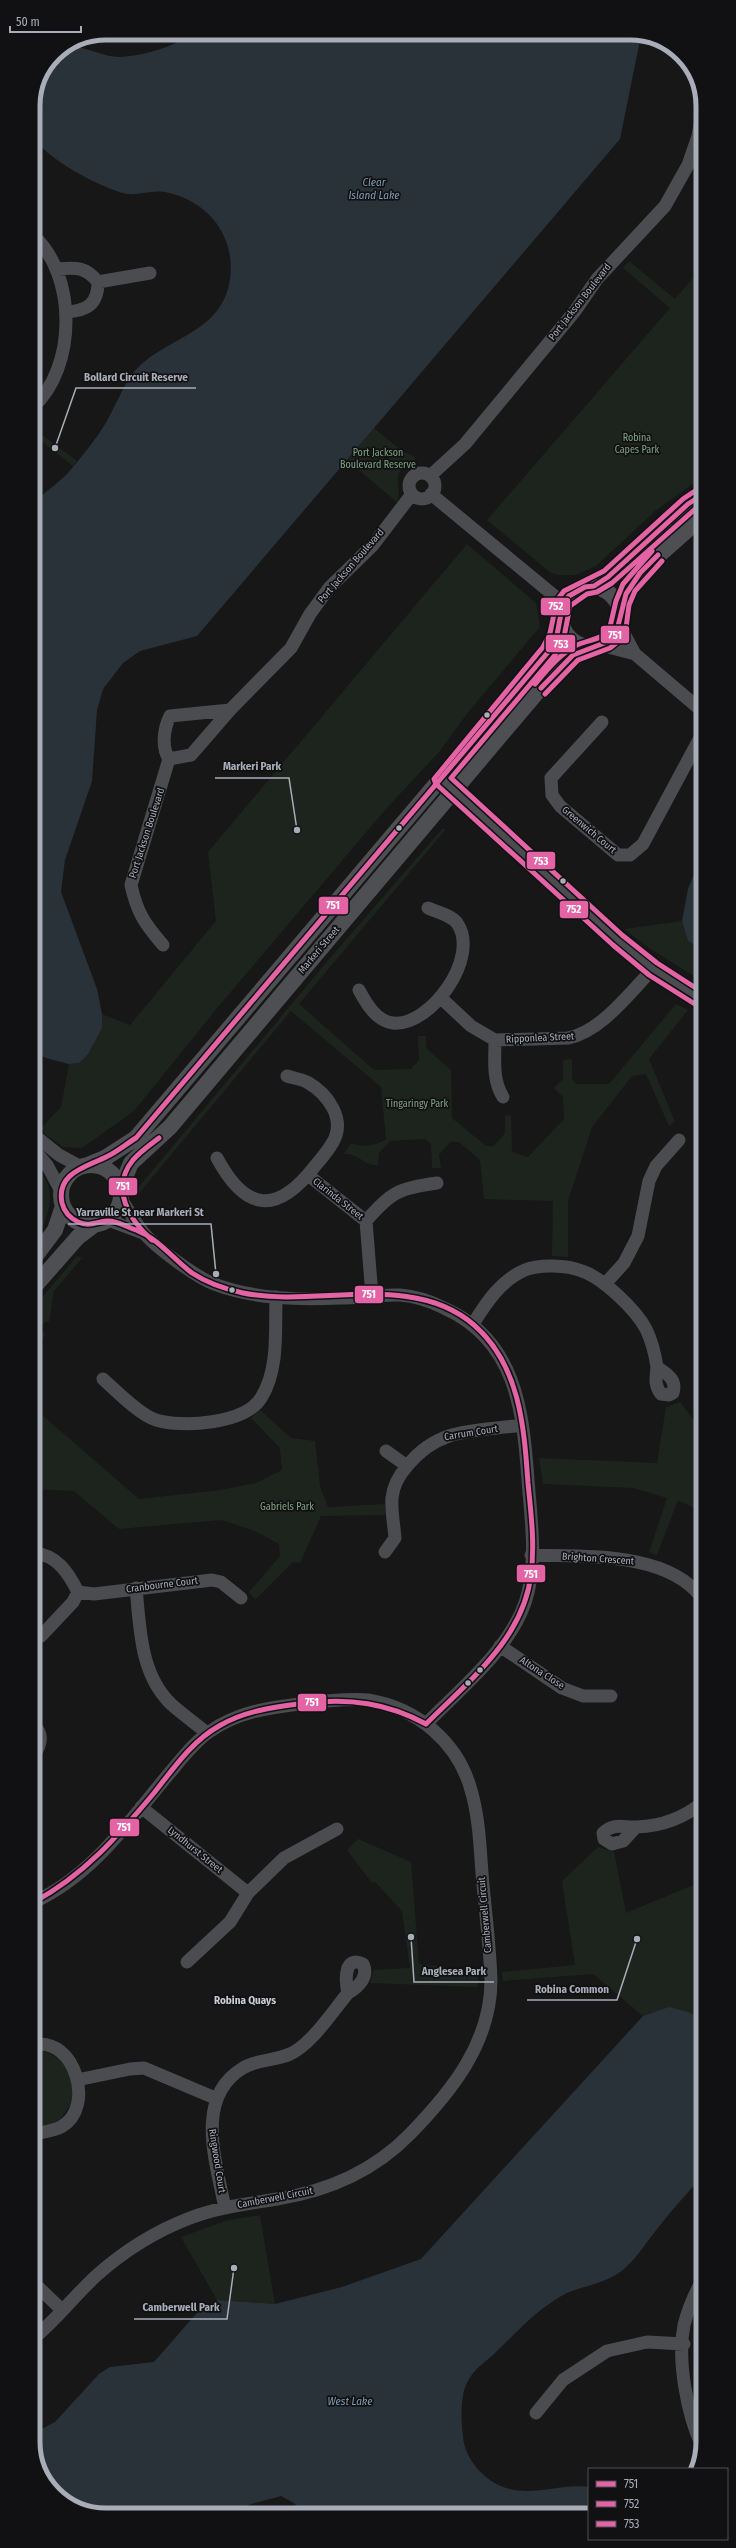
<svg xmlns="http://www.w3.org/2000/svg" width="736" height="2548" viewBox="0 0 736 2548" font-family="'Fira Sans Condensed',sans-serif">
	<rect width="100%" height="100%" fill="#171717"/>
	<path fill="#1d241e" d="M46,67l-13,57v8c0,-23 0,-45 13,-65z
		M629,261l46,38 17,-20h10v198l-47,34 -59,55 -21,9h-17l-7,-2 -64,-53 183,-212 -47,-40z
		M33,428l44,33 -4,5 -40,-31z
		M374,428l28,23 13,6v4c-29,10 -11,27 -18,41l-50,-42z
		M467,544l69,59 4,24 -71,84 -30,41 -53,57 -168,198 -84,104 -52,37 -19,-1 -17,-12 -5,-7 20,-21 8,-43 10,-1 23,-35v-14l28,11 86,-104 -8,-69z
		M442,829h4l-147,175 75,66 37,-1 8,-9 -1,-24h8v12l25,22 1,48 34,28h8l11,-13v-17l6,-1 1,37 16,5 36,-38 -1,-22 -9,-9 9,-9v-19l9,-1v20l4,5h33l67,-80 12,6 -39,49 26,63 -6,4 -23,-52 -14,2 -40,51 -24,74v56l-16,-1 1,-55 -69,-2 -4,-39 -21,-18h-9l-11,13 2,13h-9l-1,-24 -6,-5 -35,2 -11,12 -1,12c-16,1 -16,-11 -34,-11l7,-11c11,5 25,3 35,-4l-5,-52 -90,-76 -156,187 2,-9 193,-231z
		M682,921l6,20 14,8v32l-53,-33 -25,-19z
		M34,1165c22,21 18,39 8,65l-8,3z
		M77,1256l5,2 -28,33 -5,31h-4l-6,6 6,6 -5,12 3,5 -9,49v-93z
		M680,1402l22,29v81l-24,-12 -21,55 -8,-3 18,-54 -34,-10 -90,-4 -4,-26 118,5 9,-56z
		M34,1408l105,91 82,-9 35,-7 26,-13 -2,-22 -29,-30 9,-8 31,28 24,3 5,45 8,21 57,-3v11l-64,1 -21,47 -7,-1 -38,38 -6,-8 31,-36 -1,-12 -24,-13 -34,-11 -102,9 -45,-38 -40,-2z
		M358,1839l53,23 8,102 59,8v15l-108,-4 4,-13 36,-2 -8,-57 -27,-29 -3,1 -25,-33z
		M598,1847l16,5 12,61 77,-32v138c-20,-10 -40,-12 -60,-3l-50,-42 -90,7 -1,-9 73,-7 -13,-84z
		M34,2048c27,7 46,24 37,54 -2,8 -11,13 -11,22l-26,7z
		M260,2215l15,89 -58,-4 -36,-63 47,-17z"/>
	<path fill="#2a3239" d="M193,33h442l6,2 -21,104 -423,497 -57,15 -17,12 -20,26 -6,21 -5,71 -27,79 -4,32 36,97 5,25v14l-14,26 -9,9 -10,1 -23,-6 -12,-6 -1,-549c11,-10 24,-19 34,-29 12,-14 25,-30 35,-45 11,-16 21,-44 32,-57 31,-36 88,-37 96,-93 6,-44 -23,-79 -65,-87 -13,-2 -25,3 -37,2 -21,-3 -84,-36 -92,-55 -5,-11 -1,-22 1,-32 4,-17 5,-41 18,-53 19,-18 45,5 66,3 26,-2 52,-10 72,-24z
		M702,854v95l-14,-8 -6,-20 6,-32z
		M669,2007l19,5 15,7v157c-17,18 -34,37 -49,57 -9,11 -18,26 -29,35 -16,15 -39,17 -58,25 -28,14 -49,38 -72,60 -7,7 -18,14 -24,23 -12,16 -10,42 -8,61 2,22 21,44 43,51 28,9 55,-5 83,-1v27h-285l-10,-11 -13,-7 -33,9 -7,9 -140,1 -43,-18 -24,-40v-24l21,-11 44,-48 11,-7 44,-5 42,-48 21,-14 58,4 67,-17 79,-28 222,-243z"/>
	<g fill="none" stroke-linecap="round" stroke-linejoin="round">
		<path stroke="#4b4c50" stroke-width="13" d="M33,235c44,40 44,132 0,172
			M58,269c18,-2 28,-2 40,13 0,23 -12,29 -32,30
			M98,282l52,-9
			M409 486a13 13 0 1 1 26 0a13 13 0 1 1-26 0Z
			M430,476l35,-32 110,-133 22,-32 68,-73 23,-41 10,-29 4,-23
			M431,494l132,109
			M620,626l15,28 67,57
			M601,645l34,9
			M230,710l-60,6c-6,12 -9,31 -1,43l22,-4 39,-45 61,-62 19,-34 19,-26 44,-43 39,-51
			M602,722l-51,56 1,17 8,11 58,49h12l13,-11 59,-110
			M441,779l176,161 36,29 49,31
			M163,945c-18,-21 -26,-32 -32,-60l38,-126
			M359,990c7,13 17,31 34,33 37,4 88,-66 64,-100 -6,-8 -20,-11 -29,-15
			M440,997l31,29 24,14 73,-2c33,-6 62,-46 85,-69
			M495,1040c0,19 -3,40 8,57
			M34,1135l25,20 22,12
			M34,1150l13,15 14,26
			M217,1158c29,54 60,57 98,8 6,-7 13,-15 18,-24 13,-23 -5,-48 -26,-60 -6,-3 -14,-4 -20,-6
			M308,1175l58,46 6,75
			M122,1200c6,10 13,22 21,32 12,15 53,45 71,52 40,15 84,16 126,14 20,0 40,-4 60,-3 15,1 30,6 44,13 72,32 79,102 84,172 3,39 10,85 -3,123 -17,48 -64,85 -99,121
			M108,1220l35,13
			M366,1221c25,-29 33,-33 71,-38
			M605,1284l19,-21 14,-27 11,-55 7,-15 23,-26
			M473,1324c13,-21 28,-44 52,-54 14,-6 42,-5 57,1 21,7 54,39 64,58 6,12 9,25 11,38 10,7 20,12 16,26l-4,2 -8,-1c-7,-9 -5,-16 -4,-27
			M103,1379c12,11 38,37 53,41 26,8 89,4 105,-22 18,-28 14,-68 15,-101
			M386,1451l21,15
			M385,1552l10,-14c-1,-13 -4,-27 -3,-40 1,-12 8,-24 16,-33 32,-39 68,-33 114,-40
			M34,1554c22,-1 35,20 44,38
			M531,1555c53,2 136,-4 171,43
			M136,1588c4,40 4,86 35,116 11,10 24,19 36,29
			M78,1592l16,2 118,-14 9,2 20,16
			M41,1636l32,-34 5,-10
			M500,1646l62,42 21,8h28
			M34,1725c10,10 7,20 0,30
			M141,1807l107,86
			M635,1828l-12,13 -11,3 -8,-5 -1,-6c12,-11 21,-5 34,-6 25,-1 47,-9 66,-25
			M34,1902c58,-27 93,-78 133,-126 13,-15 26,-33 42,-44 32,-23 68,-25 105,-30 18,-1 36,-4 54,-2 49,8 90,42 103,90 9,30 9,63 12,95 3,31 7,64 8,95 0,63 -40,112 -81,154 -36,37 -82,57 -133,65 -29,5 -59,8 -87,19 -34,13 -66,33 -93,57 -22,20 -40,44 -63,63
			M187,1962l43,-40 18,-29 36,-35 53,-29
			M34,2045c41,-9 62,63 27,82 -8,4 -18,5 -27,7
			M77,2080l53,-11 14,-1 71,30
			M225,2208c-9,-46 -31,-111 18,-140 14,-9 32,-7 47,-14 21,-9 43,-43 58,-61 -3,-13 -4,-38 15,-29 6,12 -4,23 -15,29
			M34,2283l28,27
			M536,2413l27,-33 44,-29 40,-9 37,2
			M702,2446c-15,-32 -25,-86 -18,-121 4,-16 11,-32 19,-46"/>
		<path stroke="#4d4f52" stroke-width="16" d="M594,586l14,-9 80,-73 14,-9
			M561 617a30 30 0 1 1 60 0a30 30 0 1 1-60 0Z
			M621,611l8,-20 11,-19 62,-55
			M61 1195a30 30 0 1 1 60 0a30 30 0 1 1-60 0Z
			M88,1165l17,-7 31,-20 413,-487 8,-16 3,-15
			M121,1187l10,-24 39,-36 379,-449 22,-22 18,-9
			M34,1258l21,-28 8,-24
			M34,1287l44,-50 16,-12"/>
		<g stroke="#111113" stroke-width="8">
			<path id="bus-1" d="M541,688l32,-33 34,-13 9,-8 10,-40 14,-21 18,-18
				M152,1240c-23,-20 -42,-52 -19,-80 8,-9 17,-15 26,-22
				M426,1724c43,-43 98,-86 105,-150 4,-30 0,-61 -3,-91 -4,-56 -8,-118 -54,-158 -62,-54 -157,-17 -231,-32 -18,-4 -36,-10 -51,-20 -20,-15 -33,-34 -56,-43 -9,-3 -20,-10 -29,-9 -11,1 -18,6 -29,1 -8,-4 -14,-11 -16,-19 -6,-30 24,-36 44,-46 11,-5 20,-13 30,-19l413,-487 8,-16 6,-32 6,-7 16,-9 9,-1 14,-9 80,-73 14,-9
				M34,1902c50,-27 84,-66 120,-109 19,-24 38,-52 65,-67 27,-16 57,-19 87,-23 44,-5 81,0 120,21"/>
		</g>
		<g stroke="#111113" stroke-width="8">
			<path id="bus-2" d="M698,489l-15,10 -79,72 -40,20 -7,9 -7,33 -7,14 -109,132 2,5 177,161 36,30 49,31
				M545,694l33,-34 32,-12 10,-8 6,-12 3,-23 6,-14 27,-30"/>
		</g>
		<g stroke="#111113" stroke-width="8">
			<path id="bus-3" d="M702,503l-90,80 -15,9 -10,2 -17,12 -6,31 -9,18 -104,123 171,157 35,28 45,29
				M535,684c12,-14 24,-29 40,-38 12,-6 26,-6 34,-15l7,-30 7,-17 29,-33"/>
		</g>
		<use href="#bus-1" stroke="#e463a4" stroke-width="5"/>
		<use href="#bus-2" stroke="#e463a4" stroke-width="5"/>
		<use href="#bus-3" stroke="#e463a4" stroke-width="5"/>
	</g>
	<g fill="#a8adb8" stroke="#111113" stroke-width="1.5">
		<circle cx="487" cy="715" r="3.5"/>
		<circle cx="399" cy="828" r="3.5"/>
		<circle cx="563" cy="881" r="3.5"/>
		<circle cx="232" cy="1290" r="3.5"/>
		<circle cx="480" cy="1670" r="3.5"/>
		<circle cx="468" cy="1683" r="3.5"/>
	</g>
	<g text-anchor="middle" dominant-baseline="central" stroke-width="3.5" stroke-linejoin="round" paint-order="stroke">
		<g font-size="10" fill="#a8adb8" stroke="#111113">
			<text transform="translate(580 302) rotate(-52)">Port Jackson Boulevard</text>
			<text transform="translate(351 566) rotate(-49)">Port Jackson Boulevard</text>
			<text transform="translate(589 830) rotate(40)">Greenwich Court</text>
			<text transform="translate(147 833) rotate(-72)">Port Jackson Boulevard</text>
			<text transform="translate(319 950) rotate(-50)">Markeri Street</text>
			<text transform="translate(540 1038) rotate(-3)">Ripponlea Street</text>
			<text transform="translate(338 1199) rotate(38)">Clarinda Street</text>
			<text transform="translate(471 1433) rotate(-9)">Carrum Court</text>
			<text transform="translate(598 1559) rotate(4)">Brighton Crescent</text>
			<text transform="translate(162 1585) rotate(-7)">Cranbourne Court</text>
			<text transform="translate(542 1673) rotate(33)">Altona Close</text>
			<text transform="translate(195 1850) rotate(39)">Lyndhurst Street</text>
			<text transform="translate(485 1915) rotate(-95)">Camberwell Circuit</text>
			<text transform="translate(217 2161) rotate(81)">Ringwood Court</text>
			<text transform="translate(275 2198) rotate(-11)">Camberwell Circuit</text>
		</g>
		<g font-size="10" fill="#7fa381" stroke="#111113">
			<text x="637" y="438">Robina<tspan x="637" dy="12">Capes Park</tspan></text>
			<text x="378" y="453">Port Jackson<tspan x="378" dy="12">Boulevard Reserve</tspan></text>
			<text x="417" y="1104">Tingaringy Park</text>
			<text x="287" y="1507">Gabriels Park</text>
		</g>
		<g font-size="11" font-style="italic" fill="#7f9bb3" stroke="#111113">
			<text x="374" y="182">Clear<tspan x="374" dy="13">Island Lake</tspan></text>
			<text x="350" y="2401">West Lake</text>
		</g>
		<g font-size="11" font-weight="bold" fill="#c9ccd4" stroke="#111113">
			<text x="245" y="2000">Robina Quays</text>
		</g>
	</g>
	<path d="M0 0H736V2548H0ZM106 40H630A66 66 0 0 1 696 106V2442A66 66 0 0 1 630 2508H106A66 66 0 0 1 40 2442V106A66 66 0 0 1 106 40Z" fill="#111113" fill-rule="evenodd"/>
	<path fill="none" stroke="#a8adb8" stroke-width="5" d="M106 40H630A66 66 0 0 1 696 106V2442A66 66 0 0 1 630 2508H106A66 66 0 0 1 40 2442V106A66 66 0 0 1 106 40Z"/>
	<path fill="none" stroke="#a8adb8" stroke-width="1.5" d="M55 448L76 388H196M297 830L289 778H215M216 1274L211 1224H68M411 1937L414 1982H494M637 1939L617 2000H527M234 2268L227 2319H134"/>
	<g fill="#a8adb8" stroke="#111113" stroke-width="1.5">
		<circle cx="55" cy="448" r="4"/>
		<circle cx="297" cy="830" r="4"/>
		<circle cx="216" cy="1274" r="4"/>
		<circle cx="411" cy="1937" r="4"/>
		<circle cx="637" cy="1939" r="4"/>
		<circle cx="234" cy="2268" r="4"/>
	</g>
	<g font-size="11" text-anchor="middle" font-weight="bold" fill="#a8adb8" stroke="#111113" stroke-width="3.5" stroke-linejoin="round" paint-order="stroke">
		<text x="136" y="381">Bollard Circuit Reserve</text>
		<text x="252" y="770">Markeri Park</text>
		<text x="140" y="1216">Yarraville St near Markeri St</text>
		<text x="454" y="1975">Anglesea Park</text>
		<text x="572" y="1993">Robina Common</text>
		<text x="181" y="2311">Camberwell Park</text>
	</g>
	<g stroke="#111113" stroke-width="1.5">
		<rect x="540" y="597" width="31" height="19" rx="4" fill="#e463a4"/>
		<rect x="600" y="625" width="30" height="19" rx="4" fill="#e463a4"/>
		<rect x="545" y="634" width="31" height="19" rx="4" fill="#e463a4"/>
		<rect x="526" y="851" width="30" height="19" rx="4" fill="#e463a4"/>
		<rect x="318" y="896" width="31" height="19" rx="4" fill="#e463a4"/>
		<rect x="559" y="900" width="30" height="19" rx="4" fill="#e463a4"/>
		<rect x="108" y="1177" width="30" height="19" rx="4" fill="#e463a4"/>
		<rect x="354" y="1285" width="30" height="19" rx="4" fill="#e463a4"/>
		<rect x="516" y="1564" width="30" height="19" rx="4" fill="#e463a4"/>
		<rect x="297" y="1693" width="30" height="19" rx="4" fill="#e463a4"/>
		<rect x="109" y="1818" width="31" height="19" rx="4" fill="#e463a4"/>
	</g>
	<g font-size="11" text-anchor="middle" font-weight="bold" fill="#fff">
		<text x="556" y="610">752</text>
		<text x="615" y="639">751</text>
		<text x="561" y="648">753</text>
		<text x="541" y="865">753</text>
		<text x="333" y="909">751</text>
		<text x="574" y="913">752</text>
		<text x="123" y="1190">751</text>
		<text x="369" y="1298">751</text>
		<text x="531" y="1578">751</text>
		<text x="312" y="1706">751</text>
		<text x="124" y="1831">751</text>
	</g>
	<rect x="588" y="2468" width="140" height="72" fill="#111113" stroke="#4d4f55"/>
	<rect x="596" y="2481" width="20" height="6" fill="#e463a4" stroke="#4d4f55"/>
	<text x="624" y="2488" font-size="12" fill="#a8adb8">751</text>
	<rect x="596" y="2501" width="20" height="6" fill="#e463a4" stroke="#4d4f55"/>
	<text x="624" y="2508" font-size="12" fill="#a8adb8">752</text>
	<rect x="596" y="2521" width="20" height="6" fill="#e463a4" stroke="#4d4f55"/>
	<text x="624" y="2528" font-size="12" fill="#a8adb8">753</text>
	<path d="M10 26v6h71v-6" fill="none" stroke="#a8adb8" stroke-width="2"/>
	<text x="16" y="26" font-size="12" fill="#a8adb8" stroke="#111113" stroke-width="3" paint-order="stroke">50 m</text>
</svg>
